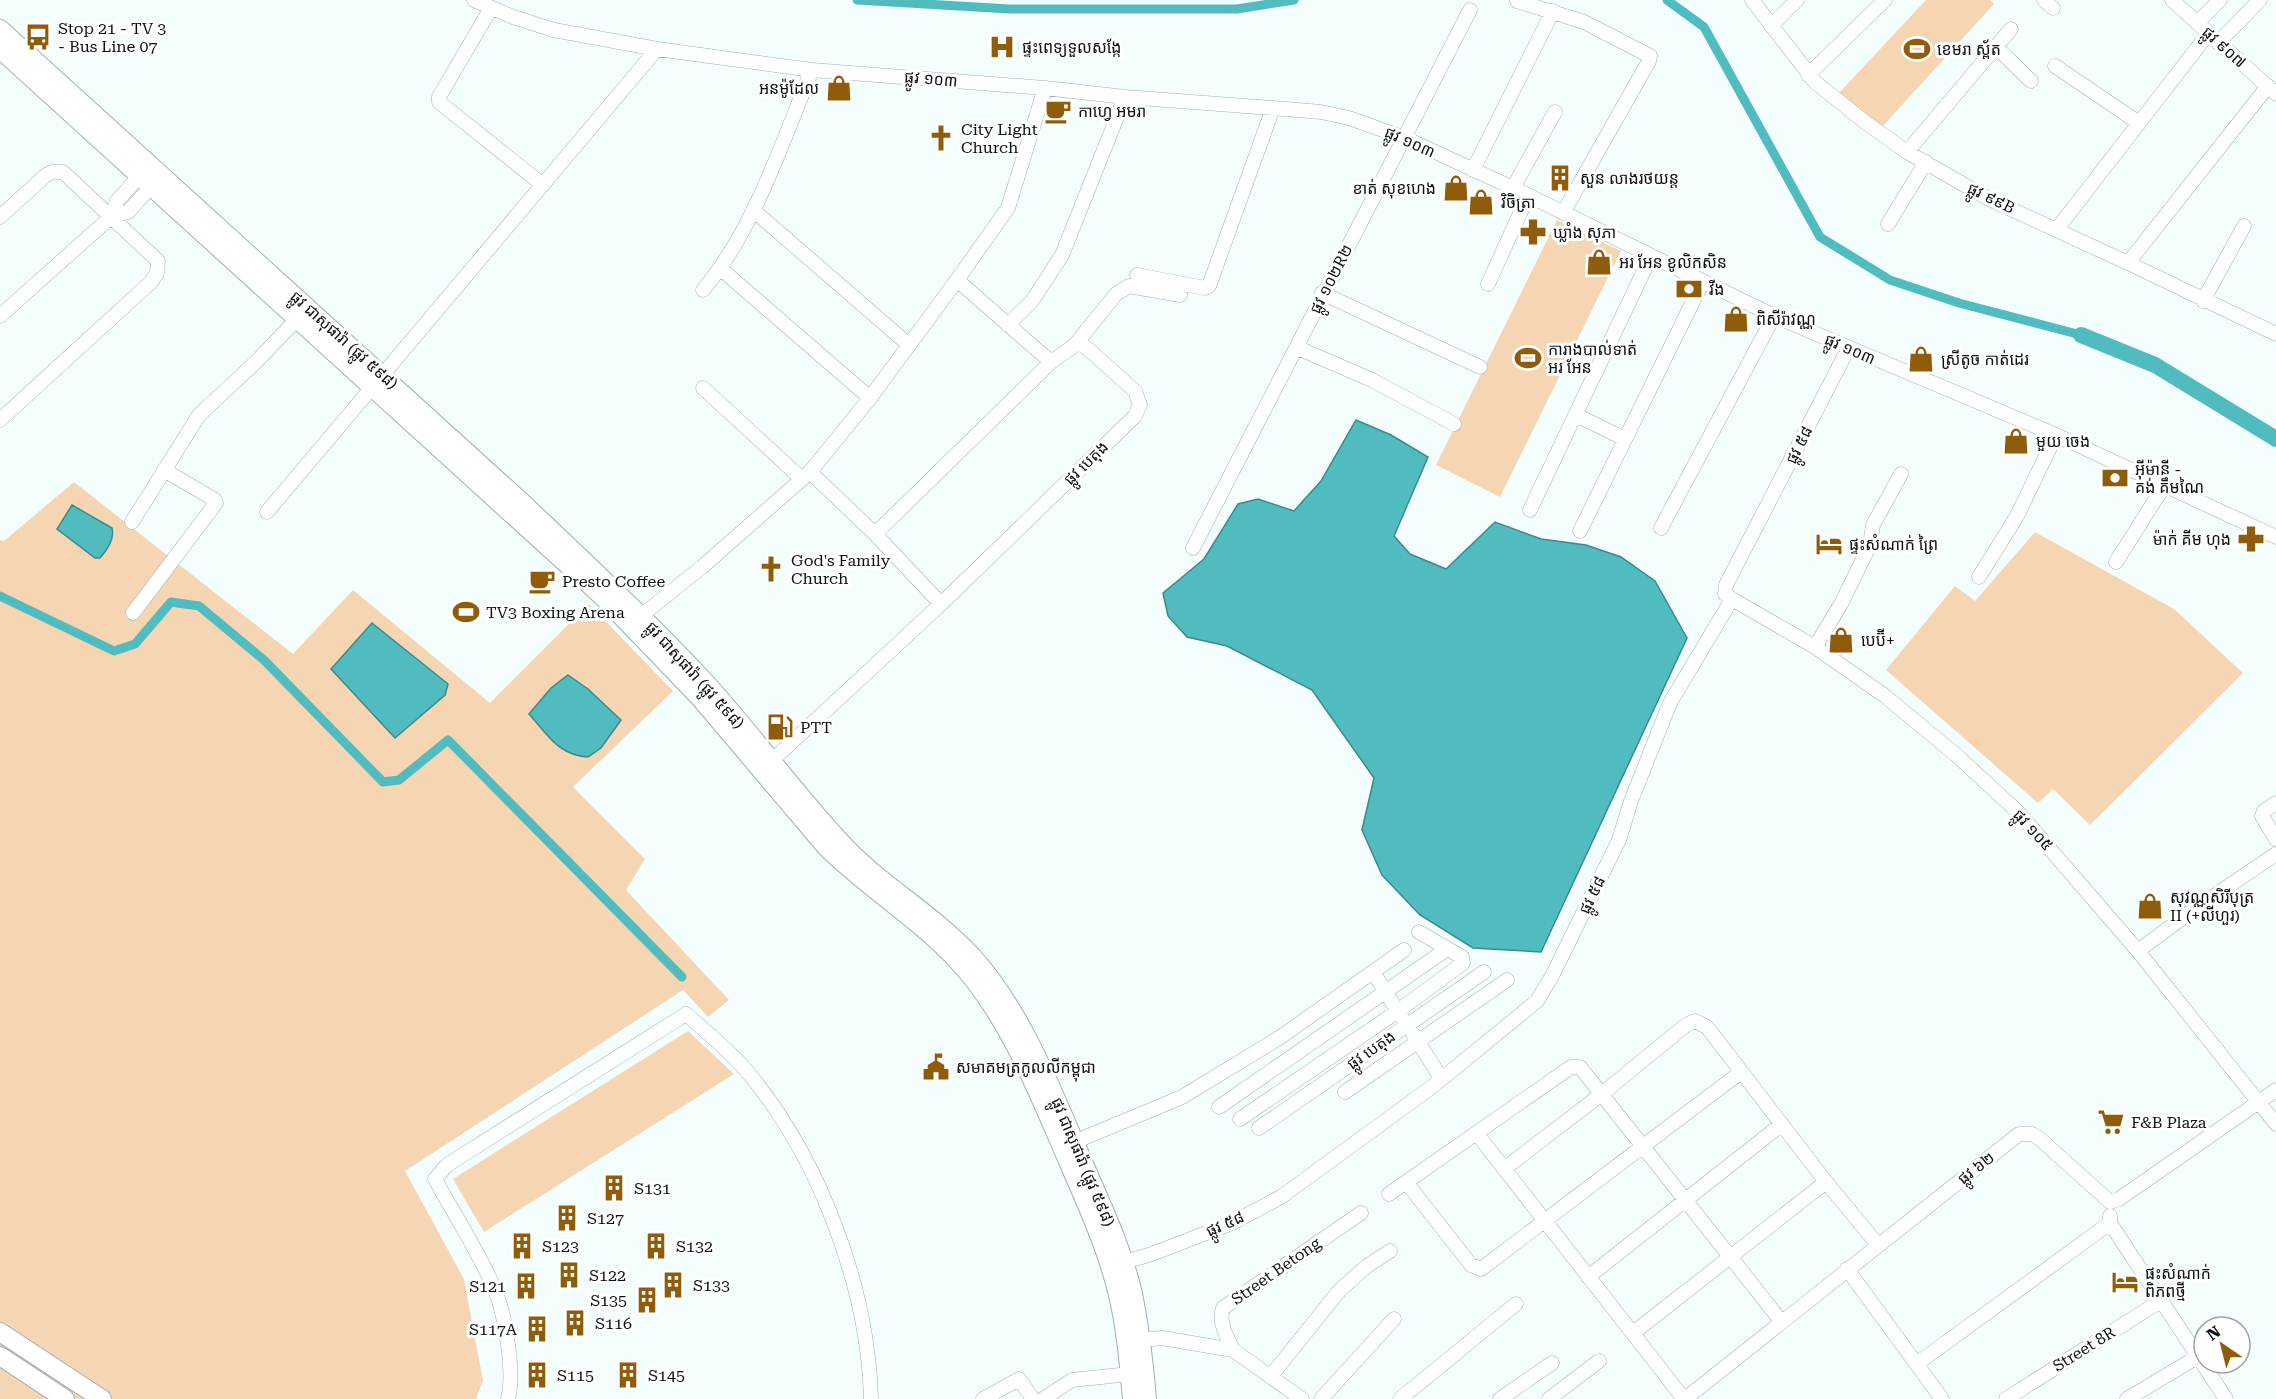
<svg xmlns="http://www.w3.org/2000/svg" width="2276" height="1399" viewBox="0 0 2276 1399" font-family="'Roboto Serif','Noto Sans Khmer',serif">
	<rect width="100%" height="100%" fill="#f4fefe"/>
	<path fill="#f6d6b2" d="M1926,0h64l4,4 -112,123 -44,-33z
		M1557,220l64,31 -121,246 -64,-32z
		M74,482l219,172 60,-64 137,113 99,-99 84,87 -100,96 72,72 -19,31 103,110 -21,17 -25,-27 -278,181 59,108 19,102 -7,18h-476v-859l4,1z
		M2035,532l139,77 69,64 -153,152 -37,-36 -15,14 -152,-133 69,-84 20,15z
		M688,1031l46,43 -250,158 -31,-53z"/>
	<path fill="#51bcc0" stroke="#3c898c" stroke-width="1.5" d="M1356,420l35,15 37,22 -34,79 16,18 36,15 49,-47 46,17 45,6 35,12 34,24 32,57 -146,314 -68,-4 -53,-33 -38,-40 -20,-45 12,-52 -62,-88 -85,-44 -40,-9 -19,-21 -5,-23 41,-34 34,-55 20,-5 36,12 27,-30z
		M72,505l40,23c3,11 -5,22 -12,30h-5l-38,-29z
		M372,623l76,61 -3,11 -50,43 -64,-69z
		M568,675l20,14 33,31 -20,28 -13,9c-30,-2 -40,-22 -59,-43l22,-26z"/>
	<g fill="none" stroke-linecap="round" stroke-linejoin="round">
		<path stroke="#51bcc0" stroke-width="9" d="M857,0l153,9h227l57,-9
			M1667,0l37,27 116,210 70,43 69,23 122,32
			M0,596l114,55 21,-7 36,-42 28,4 65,54 119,122 16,-2 49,-40 234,237"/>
		<path stroke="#51bcc0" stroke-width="16" d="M2081,335l74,30 121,74"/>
		<g stroke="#9fafaf" stroke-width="15">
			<path id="minor" d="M474,0l39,17 41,13 103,19 155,21 233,18 80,9 148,11 48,4 28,6 56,20 108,50 261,128 282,119 220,102
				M1752,0l63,82 50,40 42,30 82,47 139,64 148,71
				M2044,0l9,8
				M2172,0l104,94
				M1517,1l67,21 66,34 -1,5 -86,152
				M491,8l-52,89v5l104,83
				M2197,23l23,-23
				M1771,26l26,-26
				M2218,43l42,-43
				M1996,47l35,34
				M2055,66l84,57
				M1808,75l77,-75
				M1907,152l104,-123
				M1473,170l80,-159
				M1513,188l42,-76
				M753,210l156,135
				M112,216l5,-15 28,-31
				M0,217l45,-41 7,-4h11l95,89 -1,12 -6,9 -151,138
				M1888,224l38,-62
				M2057,229l151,-195
				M2128,263l140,-177
				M721,269l149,129
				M1137,275l68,13 4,-2 64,-178
				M957,280l94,82
				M1488,284l40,-88
				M703,290c51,-60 79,-148 109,-220
				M1322,293l158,74
				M2203,301l41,-75
				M0,316l112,-100 16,-4 28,-31
				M1008,325l24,-24 30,-46 63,-158
				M1298,348l74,32 82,44
				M1848,349l-122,236 -1,9 7,5 83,48 70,49 70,58 63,58 120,139 138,173
				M703,388l99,91
				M1576,415l49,24
				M810,472l65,62 66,70
				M1530,510l121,-254
				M267,512l390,-463
				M132,522l67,-107 57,-53 42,-44
				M1661,528l113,-212
				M1580,531l123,-250
				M875,534l176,-172 24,-17 41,-51 13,-8 51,9
				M1193,548l277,-538
				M2116,562l48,-76
				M1979,577l38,-61 39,-81
				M133,613l83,-110 -1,-3 -51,-30
				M641,616l61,-49 108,-95 60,-74 87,-118 51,-72 37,-120
				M1815,647l26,-43 29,-59 3,-20 28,-51
				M765,767l176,-163 194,-188 5,-11 -5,-14 -47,-42 -7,-5 -6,1
				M2276,803l-12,8 -2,5 14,23
				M2138,951l51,-38 87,-59
				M1373,972l29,46
				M1413,1034l28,44
				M1345,1092l162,-112
				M1219,1107l228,-158
				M1240,1119l158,-108 65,-48 -1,-6 -43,-25
				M1259,1128l225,-156
				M1477,1134l207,265
				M1074,1142l108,-45 97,-59 125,-88
				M1504,1169l99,-76 83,-68 9,-4 12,6 119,155 52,63
				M1406,1182l65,83 10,4 260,-197
				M1389,1194l182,-127h9l201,254
				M2110,1202l9,-3 157,-109
				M2110,1216v7l116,176
				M1124,1262l28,-8 80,-31 49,-26 152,-111 104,-85 15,-25 67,-136 12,-39 39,-98 62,-104
				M1847,1269l95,130
				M1588,1277l194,-153
				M1633,1333l193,-151
				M1141,1340l21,-2 71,12 69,49
				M1233,1350c-6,-14 -15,-27 -10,-42l138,-95
				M1918,1363l192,-140
				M1270,1377l70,-87 27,-24 23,-15
				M508,1399c7,-27 -3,-84 -13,-109 -16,-38 -40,-74 -60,-111l12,-14 239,-151c20,18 43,36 60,56 73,87 122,216 125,329
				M983,1399l36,-20 14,20
				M1043,1399l29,-19 58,-6
				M1321,1399l73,-80
				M1400,1399l116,-95
				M1500,1399l52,-36
				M1549,1399l50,-38
				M1685,1399l334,-265h13l8,5 70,63
				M2006,1399l156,-99
				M2127,1399l72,-43"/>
		</g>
		<g stroke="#9fafaf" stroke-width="20">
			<path id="major" d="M0,29l527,478c61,58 123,116 180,177 45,50 85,105 130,154 40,45 94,74 135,118 50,55 80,134 109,201 19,45 41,89 52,137 7,34 11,70 14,105
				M0,49l603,548 97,101 126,149c43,43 97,74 137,120 47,53 76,128 104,192 19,44 40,89 51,136 8,34 11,69 14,104
				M0,1332l102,67
				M0,1356l65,43"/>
		</g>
		<use href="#minor" stroke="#fff" stroke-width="14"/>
		<use href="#major" stroke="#fff" stroke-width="18"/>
	</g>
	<defs>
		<g id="bus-bare" transform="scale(2.07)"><path d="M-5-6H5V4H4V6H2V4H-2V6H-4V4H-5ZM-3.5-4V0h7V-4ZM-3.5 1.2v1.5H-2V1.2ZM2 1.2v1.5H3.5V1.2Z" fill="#8f5c0a" stroke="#fff" stroke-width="2.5" paint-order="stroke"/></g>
		<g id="hospital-bare" transform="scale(2.07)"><path d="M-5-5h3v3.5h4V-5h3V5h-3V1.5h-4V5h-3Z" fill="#8f5c0a" stroke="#fff" stroke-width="2.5" paint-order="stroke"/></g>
		<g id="stadium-bare" transform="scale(2.07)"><path d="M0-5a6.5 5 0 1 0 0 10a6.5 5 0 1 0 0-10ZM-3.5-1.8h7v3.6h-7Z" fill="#8f5c0a" stroke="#fff" stroke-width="2.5" paint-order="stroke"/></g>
		<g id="shop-bare" transform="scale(2.07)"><path d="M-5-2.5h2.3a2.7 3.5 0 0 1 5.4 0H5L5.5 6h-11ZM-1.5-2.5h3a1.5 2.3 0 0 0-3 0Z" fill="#8f5c0a" stroke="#fff" stroke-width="2.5" paint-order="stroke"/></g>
		<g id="cafe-bare" transform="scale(2.07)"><path d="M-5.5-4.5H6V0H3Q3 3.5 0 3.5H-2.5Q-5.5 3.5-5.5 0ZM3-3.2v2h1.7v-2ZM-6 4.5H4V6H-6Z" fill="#8f5c0a" stroke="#fff" stroke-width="2.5" paint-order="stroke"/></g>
		<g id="church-bare" transform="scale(2.07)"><path d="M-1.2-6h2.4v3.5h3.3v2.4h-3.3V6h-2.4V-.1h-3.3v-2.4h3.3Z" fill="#8f5c0a" stroke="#fff" stroke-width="2.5" paint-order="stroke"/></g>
		<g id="building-bare" transform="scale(2.07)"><path d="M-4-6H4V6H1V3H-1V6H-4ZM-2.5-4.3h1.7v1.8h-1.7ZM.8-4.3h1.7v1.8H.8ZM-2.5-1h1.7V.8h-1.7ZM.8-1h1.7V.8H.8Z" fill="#8f5c0a" stroke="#fff" stroke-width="2.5" paint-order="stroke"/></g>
		<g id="pharmacy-bare" transform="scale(2.07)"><path d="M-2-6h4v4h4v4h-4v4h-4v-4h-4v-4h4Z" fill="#8f5c0a" stroke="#fff" stroke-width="2.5" paint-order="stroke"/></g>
		<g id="bank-bare" transform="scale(2.07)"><path d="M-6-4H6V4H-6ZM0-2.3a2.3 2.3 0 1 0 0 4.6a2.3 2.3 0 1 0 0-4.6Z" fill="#8f5c0a" stroke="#fff" stroke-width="2.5" paint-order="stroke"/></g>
		<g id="hotel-bare" transform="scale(2.07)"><path d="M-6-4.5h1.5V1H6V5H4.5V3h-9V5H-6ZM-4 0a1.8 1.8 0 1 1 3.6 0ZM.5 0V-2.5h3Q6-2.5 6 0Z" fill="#8f5c0a" stroke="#fff" stroke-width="2.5" paint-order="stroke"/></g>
		<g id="fuel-bare" transform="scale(2.07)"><path d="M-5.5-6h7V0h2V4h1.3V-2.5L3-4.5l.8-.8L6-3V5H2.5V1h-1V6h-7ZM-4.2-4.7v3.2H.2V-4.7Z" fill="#8f5c0a" stroke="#fff" stroke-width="2.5" paint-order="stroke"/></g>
		<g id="civic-bare" transform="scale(2.07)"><path d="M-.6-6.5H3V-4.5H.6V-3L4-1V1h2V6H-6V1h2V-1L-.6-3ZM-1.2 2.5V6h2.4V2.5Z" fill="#8f5c0a" stroke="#fff" stroke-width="2.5" paint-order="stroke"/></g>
		<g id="supermarket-bare" transform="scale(2.07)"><path d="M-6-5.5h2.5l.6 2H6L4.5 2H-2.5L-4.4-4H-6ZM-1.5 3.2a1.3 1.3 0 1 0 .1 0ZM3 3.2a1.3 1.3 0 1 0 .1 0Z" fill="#8f5c0a" stroke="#fff" stroke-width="2.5" paint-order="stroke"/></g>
	</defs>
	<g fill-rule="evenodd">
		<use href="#bus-bare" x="38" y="37"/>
		<use href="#hospital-bare" x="1002" y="47"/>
		<use href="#stadium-bare" x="1917" y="49"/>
		<use href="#shop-bare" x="839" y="88"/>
		<use href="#cafe-bare" x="1058" y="111"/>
		<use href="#church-bare" x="941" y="138"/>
		<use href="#building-bare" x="1560" y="178"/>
		<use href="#shop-bare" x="1456" y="188"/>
		<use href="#shop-bare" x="1481" y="202"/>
		<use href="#pharmacy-bare" x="1533" y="232"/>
		<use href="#shop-bare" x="1599" y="262"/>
		<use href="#bank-bare" x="1689" y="289"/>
		<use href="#shop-bare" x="1736" y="319"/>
		<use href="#stadium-bare" x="1528" y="358"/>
		<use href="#shop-bare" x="1921" y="359"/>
		<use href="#shop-bare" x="2016" y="441"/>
		<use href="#bank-bare" x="2115" y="478"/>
		<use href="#pharmacy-bare" x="2251" y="539"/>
		<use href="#hotel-bare" x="1829" y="544"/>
		<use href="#church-bare" x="771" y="569"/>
		<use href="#cafe-bare" x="542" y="581"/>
		<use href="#stadium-bare" x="466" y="612"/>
		<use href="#shop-bare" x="1841" y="640"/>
		<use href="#fuel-bare" x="780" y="727"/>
		<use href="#shop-bare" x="2150" y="906"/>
		<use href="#civic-bare" x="936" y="1067"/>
		<use href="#supermarket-bare" x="2111" y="1122"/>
		<use href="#building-bare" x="614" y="1188"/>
		<use href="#building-bare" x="567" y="1218"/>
		<use href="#building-bare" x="522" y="1246"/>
		<use href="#building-bare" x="656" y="1246"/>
		<use href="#building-bare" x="569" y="1275"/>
		<use href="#hotel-bare" x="2125" y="1282"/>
		<use href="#building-bare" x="673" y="1285"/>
		<use href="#building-bare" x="526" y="1286"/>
		<use href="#building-bare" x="647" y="1300"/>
		<use href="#building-bare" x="575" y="1323"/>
		<use href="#building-bare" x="537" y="1329"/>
		<use href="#building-bare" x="537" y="1375"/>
		<use href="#building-bare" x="628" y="1375"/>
	</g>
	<g text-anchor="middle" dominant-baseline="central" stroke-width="6" stroke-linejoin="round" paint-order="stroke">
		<g font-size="16" fill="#0c1213" stroke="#fff" text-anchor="start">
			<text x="58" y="28">Stop 21 - TV 3<tspan x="58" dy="18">- Bus Line 07</tspan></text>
			<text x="1022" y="47">ផ្ទះពេទ្យទួលសង្កែ</text>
			<text x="1937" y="49">ខេមរា ស្ព័ត</text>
			<text x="819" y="88" text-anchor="end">អនម៉ូដែល</text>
			<text x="1078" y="111">កាហ្វេ អមរា</text>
			<text x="961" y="129">City Light<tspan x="961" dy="18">Church</tspan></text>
			<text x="1580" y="178">សួន លាងរថយន្ត</text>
			<text x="1436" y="188" text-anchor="end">ខាត់ សុខហេង</text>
			<text x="1501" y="202">វិចិត្រា</text>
			<text x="1553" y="232">ឃ្លាំង សុភា</text>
			<text x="1619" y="262">អរ អែន ខូលិកសិន</text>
			<text x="1709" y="289">វីង</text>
			<text x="1756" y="319">ពិសីរ៉ាវណ្ណ</text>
			<text x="1548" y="349">ការាងបាល់ទាត់<tspan x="1548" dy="18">អរ អែន</tspan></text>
			<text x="1941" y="359">ស្រីតូច កាត់ដេរ</text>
			<text x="2036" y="441">មួយ ចេង</text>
			<text x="2135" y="469">អ៊ីម៉ានី -<tspan x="2135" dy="18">គង់ គឹមណៃ</tspan></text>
			<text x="2231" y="539" text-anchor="end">ម៉ាក់ គីម ហុង</text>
			<text x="1849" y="544">ផ្ទះសំណាក់ ព្រៃ</text>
			<text x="791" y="560">God's Family<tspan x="791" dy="18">Church</tspan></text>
			<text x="562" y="581">Presto Coffee</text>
			<text x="486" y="612">TV3 Boxing Arena</text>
			<text x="1861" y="640">បេប៊ី+</text>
			<text x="800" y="727">PTT</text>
			<text x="2170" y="897">សុវណ្ណសិរីបុត្រ<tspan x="2170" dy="18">II (+លីហួរ)</tspan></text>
			<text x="956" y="1067">សមាគមត្រកូលលីកម្ពុជា</text>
			<text x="2131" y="1122">F&amp;B Plaza</text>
			<text x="634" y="1188">S131</text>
			<text x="587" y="1218">S127</text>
			<text x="542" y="1246">S123</text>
			<text x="676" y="1246">S132</text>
			<text x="2145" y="1273">ផ្ទះសំណាក់<tspan x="2145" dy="18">ពិភពថ្មី</tspan></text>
			<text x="589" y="1275">S122</text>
			<text x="693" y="1285">S133</text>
			<text x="506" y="1286" text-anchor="end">S121</text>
			<text x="627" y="1300" text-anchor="end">S135</text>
			<text x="595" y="1323">S116</text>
			<text x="517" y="1329" text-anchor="end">S117A</text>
			<text x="557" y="1375">S115</text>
			<text x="648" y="1375">S145</text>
		</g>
		<g font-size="16" fill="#0c1213" stroke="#fff">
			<text transform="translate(2224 47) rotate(42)">ផ្លូវ ៩០៧</text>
			<text transform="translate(931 79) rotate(5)">ផ្លូវ ១០៣</text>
			<text transform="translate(1410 142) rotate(24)">ផ្លូវ ១០៣</text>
			<text transform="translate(1991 198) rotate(26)">ផ្លូវ ៩៩B</text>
			<text transform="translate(1331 279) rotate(-63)">ផ្លូវ ១០២R២</text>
			<text transform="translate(344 340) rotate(42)">ផ្លូវ ជាសុផារ៉ា (ផ្លូវ ៥៩៨)</text>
			<text transform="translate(1850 349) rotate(23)">ផ្លូវ ១០៣</text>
			<text transform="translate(1799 445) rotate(-63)">ផ្លូវ ៥៨</text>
			<text transform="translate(1086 463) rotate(-44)">ផ្លូវ បេតុង</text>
			<text transform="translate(695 675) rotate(48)">ផ្លូវ ជាសុផារ៉ា (ផ្លូវ ៥៩៨)</text>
			<text transform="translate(2033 830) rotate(47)">ផ្លូវ ១០៥</text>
			<text transform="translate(1592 895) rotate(-64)">ផ្លូវ ៥៨</text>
			<text transform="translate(1371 1050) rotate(-35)">ផ្លូវ បេតុង</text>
			<text transform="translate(1083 1162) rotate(67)">ផ្លូវ ជាសុផារ៉ា (ផ្លូវ ៥៩៨)</text>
			<text transform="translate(1976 1168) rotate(-38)">ផ្លូវ ៦២</text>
			<text transform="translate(1225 1224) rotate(-24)">ផ្លូវ ៥៨</text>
			<text transform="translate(1276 1271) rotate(-35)">Street Betong</text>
			<text transform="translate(2084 1349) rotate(-32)">Street 8R</text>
		</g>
	</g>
	<g transform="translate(2222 1345) rotate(325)"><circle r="28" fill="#ffffff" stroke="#9ea0a1" stroke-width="1.5"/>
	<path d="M0-4.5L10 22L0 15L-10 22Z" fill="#8f5c0a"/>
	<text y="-9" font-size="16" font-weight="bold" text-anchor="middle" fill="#0c1213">N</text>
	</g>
</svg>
